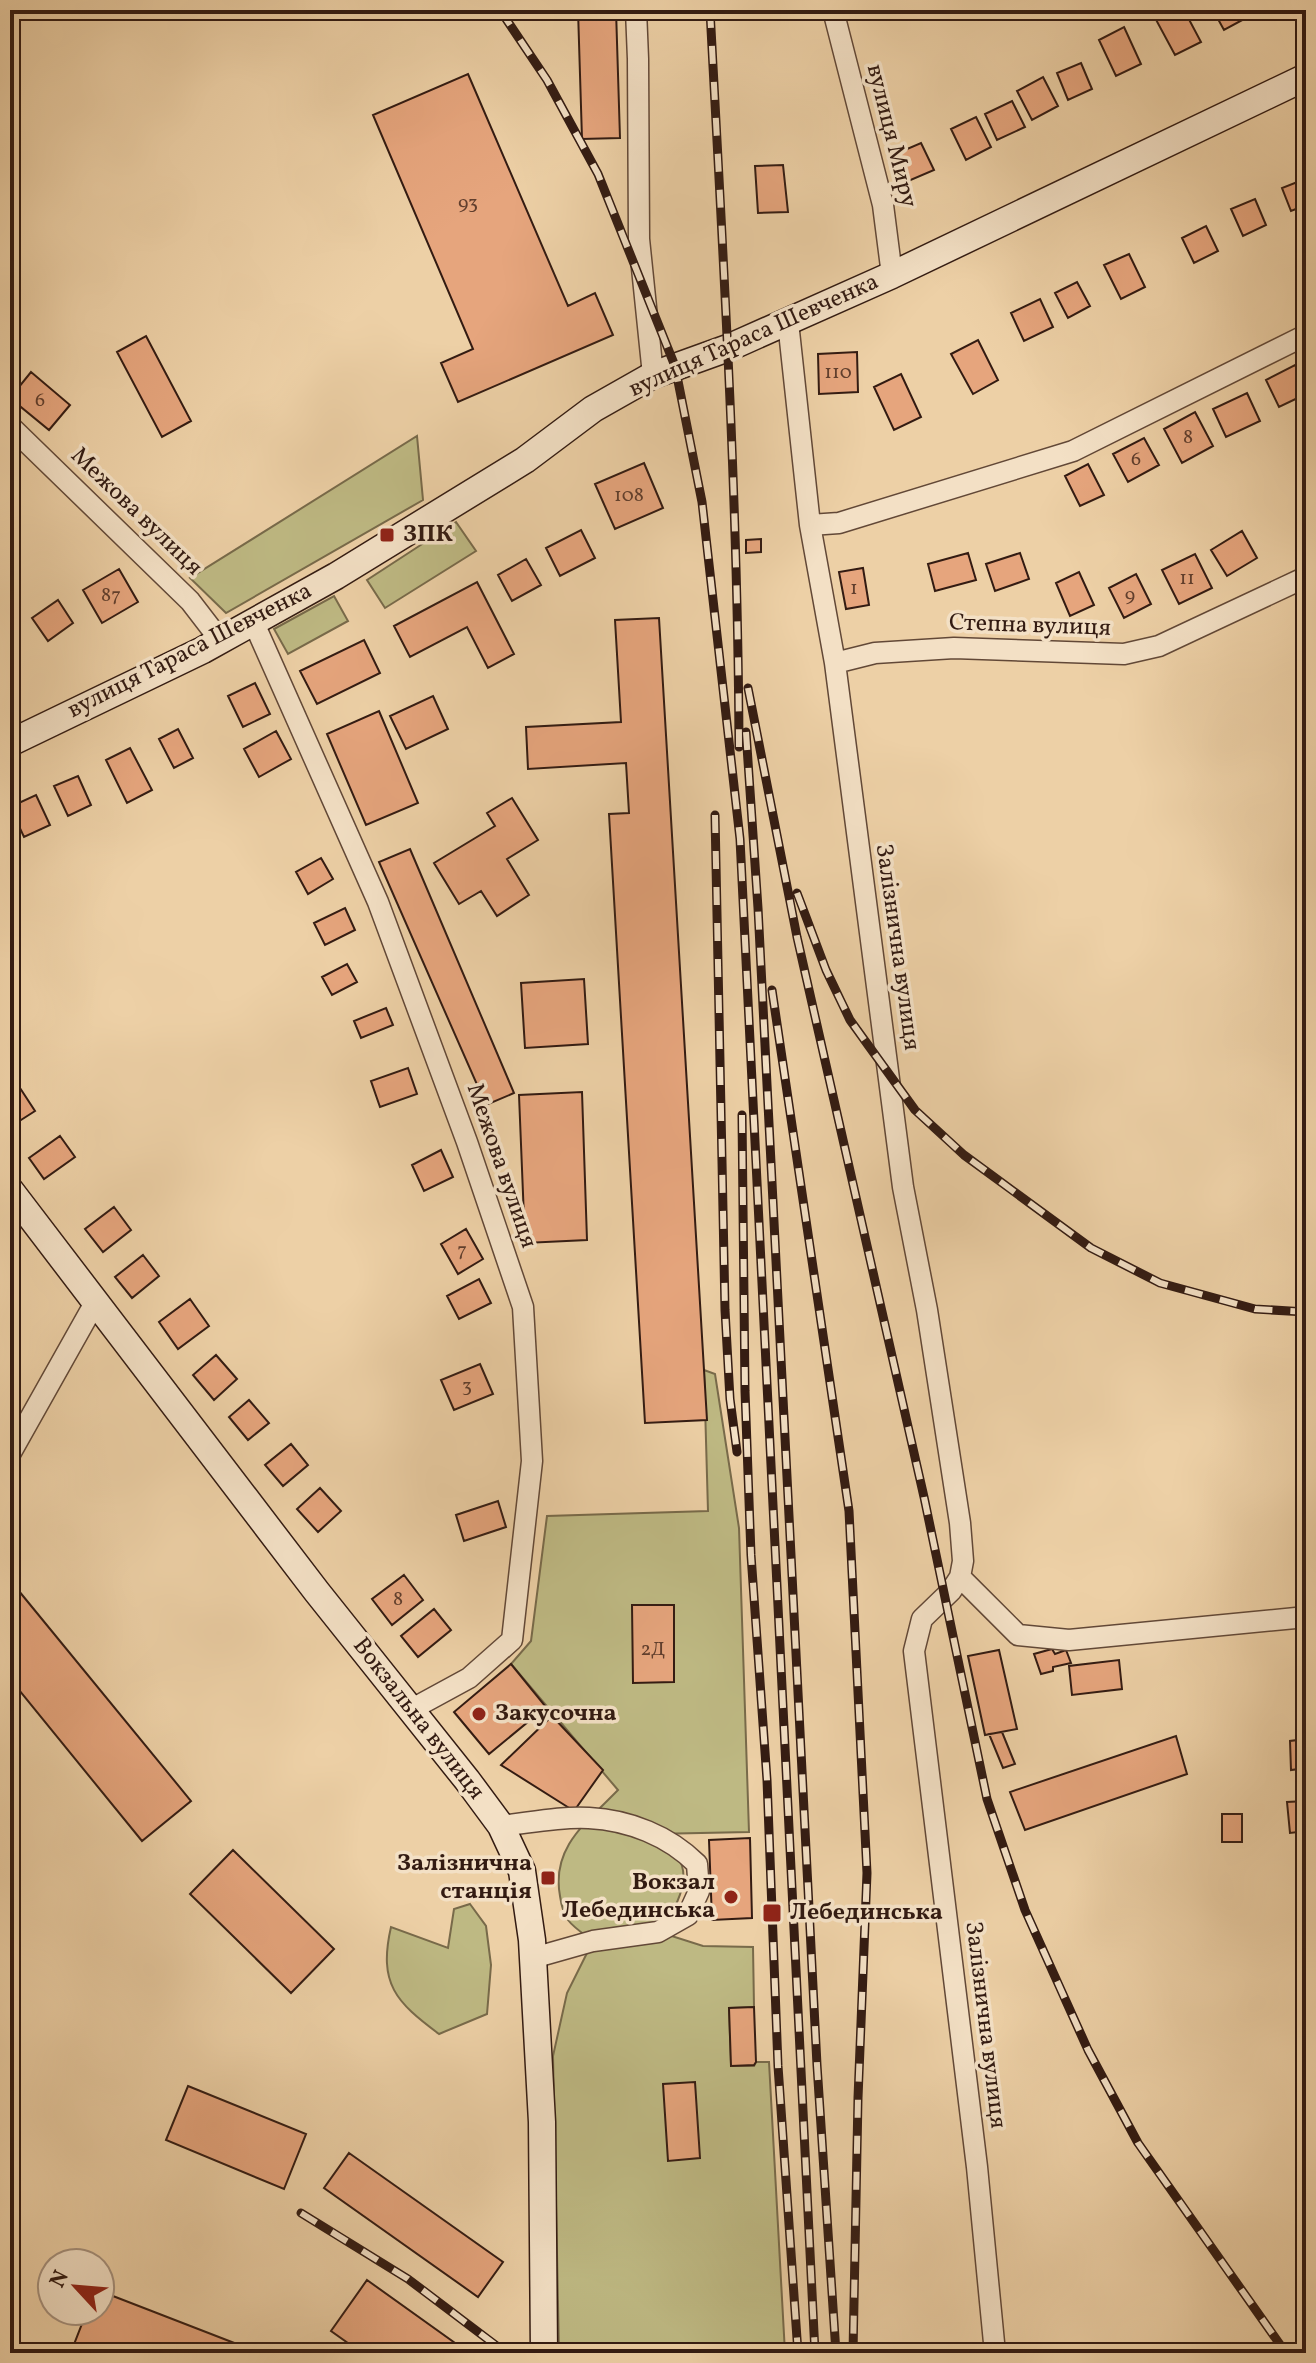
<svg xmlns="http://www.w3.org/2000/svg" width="1316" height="2363" viewBox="0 0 1316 2363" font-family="Vollkorn,serif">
	<rect width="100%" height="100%" fill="#edd0a6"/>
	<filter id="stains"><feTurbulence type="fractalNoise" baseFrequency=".0025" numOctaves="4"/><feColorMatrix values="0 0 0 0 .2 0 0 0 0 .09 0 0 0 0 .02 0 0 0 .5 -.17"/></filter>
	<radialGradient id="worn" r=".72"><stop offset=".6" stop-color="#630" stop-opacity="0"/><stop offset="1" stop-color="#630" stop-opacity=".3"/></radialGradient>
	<path fill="#beb983" stroke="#786a4a" stroke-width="2" d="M417,436l6,64 -197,113 -36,-35z
		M456,522l20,29 -91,57 -18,-28z
		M334,596l14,25 -60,33 -14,-25z
		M704,1370l11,4 24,154 10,304 -96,2c8,7 18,14 24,22 17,23 -4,57 -18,76l44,14 50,1 1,60 -25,1 2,56 2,2h21l2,-4h13l16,291h-226l-6,-297 14,-63 26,-52c-8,-6 -19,-13 -25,-21 -4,-6 -7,-17 -8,-24 -9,-49 27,-74 58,-106l-107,-126 20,-23 16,-125 161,-5z
		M470,1904l16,22 5,39 -4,49 -48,20c-43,-32 -61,-50 -48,-107l57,21 6,-39z"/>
	<path fill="#e6a57d" stroke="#331b12" stroke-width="2" d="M578,10h38l4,128 -38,1z
		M1165,10h19l17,32 -26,13 -21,-39z
		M1213,10h29l4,8 -22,12z
		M1124,27l17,37 -25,12 -17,-36z
		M1081,63l11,26 -24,11 -11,-27z
		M468,74l100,232 27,-13 18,42 -155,67 -17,-39 32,-14 -100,-234z
		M1043,77l15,29 -26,14 -15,-29z
		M1012,101l13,26 -28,13 -12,-26z
		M976,117l15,30 -25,13 -15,-31z
		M921,143l13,27 -28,12 -13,-27z
		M783,165l5,47 -30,1 -3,-47z
		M1305,179l1,26 -15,6 -9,-23z
		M1255,199l11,26 -23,11 -12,-27z
		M1206,226l12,25 -24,12 -12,-25z
		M1129,254l16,33 -24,12 -17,-34z
		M1077,282l13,24 -22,12 -13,-25z
		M1040,299l13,28 -29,14 -13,-28z
		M146,336l45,85 -29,16 -45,-85z
		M978,340l20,40 -25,14 -22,-40z
		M857,352l1,40 -39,2 -1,-40z
		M1295,365l11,21v8l-27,13 -13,-27z
		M31,372l39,33 -21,25 -39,-32z
		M901,374l20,43 -27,13 -20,-43z
		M1247,393l13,28 -34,16 -13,-28z
		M1195,412l18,34 -31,17 -18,-34z
		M1144,438l15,27 -31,17 -15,-28z
		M644,463l19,45 -48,21 -20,-45z
		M1088,464l16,31 -24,11 -15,-30z
		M581,530l14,28 -35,18 -14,-28z
		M1242,531l15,27 -30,18 -16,-26z
		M761,539v13l-15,1v-13z
		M968,553l8,27 -41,11 -7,-27z
		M1020,553l9,26 -34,12 -9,-27z
		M1195,554l17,34 -33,16 -17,-34z
		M526,559l15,26 -29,16 -14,-26z
		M863,568l6,37 -23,4 -7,-37z
		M119,569l19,33 -36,21 -19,-33z
		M1079,572l15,33 -24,11 -14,-33z
		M1136,574l15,30 -27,14 -15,-30z
		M477,582l37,72 -26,14 -21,-41 -57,30 -16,-31z
		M58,600l15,23 -25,18 -16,-23z
		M659,618l48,802 -62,3 -36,-609 20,-1 -3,-50 -98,6 -2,-42 95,-5 -6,-102z
		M364,640l16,33 -63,31 -17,-33z
		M255,683l15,31 -27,13 -15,-31z
		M433,696l15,33 -42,20 -16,-33z
		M379,711l39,92 -52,22 -39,-91z
		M178,729l15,29 -19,10 -15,-29z
		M276,731l15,28 -32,18 -15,-28z
		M130,748l22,42 -25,13 -21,-43z
		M78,776l13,29 -23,11 -14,-30z
		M36,795l14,30 -26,12 -14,-30z
		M512,798l26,42 -31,19 22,36 -32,21 -16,-25 -22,13 -25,-41 61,-37 -8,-13z
		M410,849l104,244 -28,12 -107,-243z
		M321,858l12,21 -25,15 -12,-22z
		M345,908l10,22 -30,15 -11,-22z
		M347,964l10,18 -25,13 -10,-18z
		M584,979l4,65 -63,4 -4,-65z
		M386,1008l7,17 -32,13 -7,-17z
		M408,1068l9,26 -37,13 -9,-26z
		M20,1088l15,23 -25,16v-32z
		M582,1092l5,148 -62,3 -6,-148z
		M60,1136l15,21 -31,22 -15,-21z
		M441,1150l12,27 -29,14 -12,-26z
		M114,1207l17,23 -28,22 -18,-23z
		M466,1229l17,30 -25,15 -17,-30z
		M143,1255l16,21 -27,22 -17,-21z
		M479,1279l12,24 -32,16 -12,-23z
		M190,1299l19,27 -31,23 -19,-27z
		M216,1355l21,24 -23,21 -21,-25z
		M480,1364l13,30 -39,16 -13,-30z
		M249,1400l20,23 -21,17 -19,-23z
		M291,1444l17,21 -25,21 -18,-21z
		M320,1488l21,23 -23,21 -21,-23z
		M498,1501l8,26 -42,14 -8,-26z
		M404,1575l19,25 -31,25 -20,-26z
		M14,1585l177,216 -49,40 -132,-162v-91z
		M632,1605h42v77l-41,1z
		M434,1609l17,21 -33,27 -17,-21z
		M1052,1649l3,5 11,-4 5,13 -18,4v4l-12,3 -7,-20z
		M999,1650l18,79 -32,6 -17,-79z
		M1119,1660l3,29 -50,6 -3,-29z
		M511,1664l35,43 -57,47 -35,-42z
		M552,1716l51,54 -29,41 -73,-46z
		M1002,1732l13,32 -12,4 -14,-34z
		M1176,1736l11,38 -162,56 -15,-38z
		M1306,1739v29l-15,2 -1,-29z
		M1306,1801v30l-16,2 -3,-31z
		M1222,1814h20v28h-20z
		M750,1838l2,80 -40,2 -3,-80z
		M233,1850l101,99 -43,44 -101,-99z
		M754,2007l2,55 -2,3 -23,1 -2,-58z
		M695,2082l5,76 -32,3 -5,-77z
		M188,2086l118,48 -22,55 -118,-49z
		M349,2153l154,109 -25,35 -154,-109z
		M367,2280l102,73h-107l-31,-22z
		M100,2291l155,60 -1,2h-165l-16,-6 14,-36h13z"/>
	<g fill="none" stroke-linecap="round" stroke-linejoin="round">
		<g stroke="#624837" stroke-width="23">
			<path id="street" d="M636,10l2,49 1,180 14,136
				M833,10l50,195 9,70
				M788,322l22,203 25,138 68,524 24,123 33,213 3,38 -3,16 -9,14 -29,28 -8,32 63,516 18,186
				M10,426l180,175 30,39
				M810,525l29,-2 234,-72 233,-116
				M253,621l125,281 89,240 56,165 9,154 -20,179 -43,38 -57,31
				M835,663l40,-10 79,-5 170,6 35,-8 147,-69
				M10,1454l86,-153
				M960,1577l58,58 51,5 237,-23
				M501,1826c28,-3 60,-10 88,-8 40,2 80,18 108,46l2,27 -11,24 -30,17 -65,9 -60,17"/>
		</g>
		<g stroke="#331b12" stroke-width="29">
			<path id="secondary" d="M10,743l193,-93 133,-74 189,-116 68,-51 60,-34 75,-27 164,-73 414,-198
				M10,1190l307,402 150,188 34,46 21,45 10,69 10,182 2,231"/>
		</g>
		<use href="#street" stroke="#f3e0c5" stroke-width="20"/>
		<use href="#secondary" stroke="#f3e0c5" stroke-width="26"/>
		<g stroke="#331b12" stroke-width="9">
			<path id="rail" d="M500,10l47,70 51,94 77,192 27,136 38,337 75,1514
				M710,10c13,245 28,491 29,737
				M748,688l49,249 127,560 63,302 38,111 63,140 50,93 148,210
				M746,732l12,176 59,1157 19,288
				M715,815l10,495 5,89 7,53
				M797,893l29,77 24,50 65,90 49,45 127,93 69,35 95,26 51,3
				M772,990l77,521 18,362 -9,225 -5,255
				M742,1115l3,276 6,164 16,225 11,286 20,287
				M301,2213l107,66 98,74"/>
		</g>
		<use href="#rail" stroke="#f3e0c5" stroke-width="6" stroke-dasharray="18" stroke-linecap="butt"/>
	</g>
	<g fill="#8f2418" stroke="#f3e0c5" stroke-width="3">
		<rect x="379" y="527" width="16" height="16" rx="4"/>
		<circle cx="479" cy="1714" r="8"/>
		<rect x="540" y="1870" width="16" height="16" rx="4"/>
		<circle cx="731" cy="1897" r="8"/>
		<rect x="762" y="1903" width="20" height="20" rx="4"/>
	</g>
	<g text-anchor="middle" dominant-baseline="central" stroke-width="7" stroke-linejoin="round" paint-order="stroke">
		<g font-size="20" fill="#603e2d">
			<text x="468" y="204">93</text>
			<text x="838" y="373">110</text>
			<text x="40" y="401">6</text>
			<text x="1188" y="438">8</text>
			<text x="1136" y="460">6</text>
			<text x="629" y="496">108</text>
			<text x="1187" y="579">11</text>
			<text x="854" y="589">1</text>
			<text x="111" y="596">87</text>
			<text x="1130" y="596">9</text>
			<text x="462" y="1251">7</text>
			<text x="467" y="1387">3</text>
			<text x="398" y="1600">8</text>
			<text x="653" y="1650">2Д</text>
		</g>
		<g font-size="24" fill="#331b12" stroke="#f3e0c5">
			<text transform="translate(891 136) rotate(76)">вулиця Миру</text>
			<text transform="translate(754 336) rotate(-24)">вулиця Тараса Шевченка</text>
			<text transform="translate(136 512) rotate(44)">Межова вулиця</text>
			<text transform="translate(1030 626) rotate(2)">Степна вулиця</text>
			<text transform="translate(190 651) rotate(-27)">вулиця Тараса Шевченка</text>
			<text transform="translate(897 947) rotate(82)">Залізнична вулиця</text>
			<text transform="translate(501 1166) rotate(71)">Межова вулиця</text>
			<text transform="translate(418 1719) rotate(52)">Вокзальна вулиця</text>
			<text transform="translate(985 2025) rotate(83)">Залізнична вулиця</text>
		</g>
		<g font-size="24" font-weight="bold" fill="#331b12" stroke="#f3e0c5" text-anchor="start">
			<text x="403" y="535">ЗПК</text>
			<text x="495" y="1714">Закусочна</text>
			<text x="532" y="1864" text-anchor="end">Залізнична<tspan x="532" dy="28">станція</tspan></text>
			<text x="715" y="1883" text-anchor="end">Вокзал<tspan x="715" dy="28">Лебединська</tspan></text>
			<text x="790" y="1913">Лебединська</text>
		</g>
	</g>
	<rect width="1316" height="2363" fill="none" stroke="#edd0a6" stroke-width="40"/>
	<rect x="12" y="12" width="1292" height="2339" fill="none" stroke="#331b12" stroke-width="4"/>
	<rect x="20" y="20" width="1276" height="2323" fill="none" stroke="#331b12" stroke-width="2"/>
	<g transform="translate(76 2287) rotate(296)"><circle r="38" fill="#f3e0c5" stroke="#a6917d" stroke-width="2"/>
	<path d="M0-6L14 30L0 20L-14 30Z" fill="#8f2418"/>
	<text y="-12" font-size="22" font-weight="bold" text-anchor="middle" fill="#331b12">N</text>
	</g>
	<rect width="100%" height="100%" filter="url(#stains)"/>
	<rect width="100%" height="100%" fill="url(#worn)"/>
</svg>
